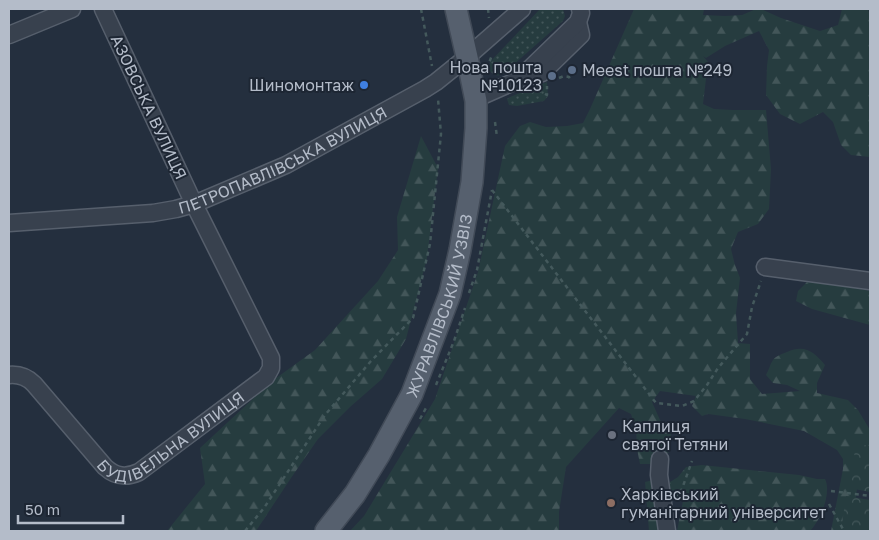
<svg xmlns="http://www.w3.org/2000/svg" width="879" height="540" viewBox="0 0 879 540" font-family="'Golos Text',sans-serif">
	<defs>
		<pattern id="grass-dots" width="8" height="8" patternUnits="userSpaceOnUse" patternTransform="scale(1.25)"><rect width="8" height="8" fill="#263c3f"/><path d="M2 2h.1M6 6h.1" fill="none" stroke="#435659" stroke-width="1.8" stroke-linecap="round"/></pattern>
		<pattern id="forest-firs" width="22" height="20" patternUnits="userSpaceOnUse" patternTransform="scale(1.25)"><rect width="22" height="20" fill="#263c3f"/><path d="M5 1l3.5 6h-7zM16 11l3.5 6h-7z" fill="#435659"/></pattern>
		<pattern id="park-crowns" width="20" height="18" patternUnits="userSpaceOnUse" patternTransform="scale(1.25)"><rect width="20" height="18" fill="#263c3f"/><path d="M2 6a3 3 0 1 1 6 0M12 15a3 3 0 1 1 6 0" fill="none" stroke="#435659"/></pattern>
	</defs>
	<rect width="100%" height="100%" fill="#242f3e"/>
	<path fill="url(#grass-dots)" d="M540,9h23l2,7 -2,5 -60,53c-6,3 -11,1 -14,-5l1,-7z
		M547,82l1,14 -4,5 -27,5 -8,-1 -2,-6 3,-2z"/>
	<path fill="url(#forest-firs)" d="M634,9h70l-1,6 22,1 17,-1 14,-6h5l20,9 39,13 18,-6 4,-16h26l2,7v141l-19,-2 -10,-10 -8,-23 -10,-10 -23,12 -20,-10 -14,-19 1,-29 2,-16 -10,-19 -34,15 -19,12 -3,-2 5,6 -5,42 11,5 19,1h33l5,59 -2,40 -11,15 -20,8 -7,17 4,16 5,13 -4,35 2,30 12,1v35l12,15 38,-3 -13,-6 -14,-2 -7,-8c3,-5 4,-11 7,-15 3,-4 9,-6 14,-8 18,-8 27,0 38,13l-8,18v10l31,7 10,10 12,20v24l-10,9 -8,68h-21l12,-62v-10l-6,-9 -33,-19 -59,-12 -37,-5 -6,2 -10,-10 4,-10 -36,-5 -8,11 8,18 11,14 -2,18 -17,12h-12l-3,-15 -1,-20 -5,-15 -12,-6 -53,59 -7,45v19h-209l14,-15 71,-117 43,-127 27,-126 15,-20 10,-4 16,5 21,-1 16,-3 7,-14z
		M421,136l17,32 -11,90 -21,81 -24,40 -32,28 -32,32 -27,39 -35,53h-89l38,-47 -5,-36 72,-67 43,-31 63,-69 20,-31 -1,-33z
		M810,279l60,12v34l-58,-16 -16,-8 2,-10z
		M702,465l97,10 18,4h8c7,14 -5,42 -15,52h-133l6,-30 -9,-6 -5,-5 1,-8 8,-5 8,-10z
		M653,480l10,51h-14l-4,-49z"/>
	<path fill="url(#park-crowns)" d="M856,444l14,2v46l-21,-4z
		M846,496l24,4v31h-29z"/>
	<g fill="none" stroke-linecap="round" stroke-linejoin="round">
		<g stroke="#565f6c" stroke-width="19">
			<g id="minor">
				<path d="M9,35l63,-26"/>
				<path d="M520,79l22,-6 39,-38 -3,-13"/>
				<path d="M475,99l43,-19 60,-58 3,-9 -1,-4"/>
				<path id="s1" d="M9,223l144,-10 23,-4 18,-5 92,-39 139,-76 11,-7 31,-25 55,-48"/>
				<path d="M765,267l105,14"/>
				<path id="s2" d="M9,375c10,-1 18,2 25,9l71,83c11,10 21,11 34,5l127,-95 5,-9v-10l-77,-154 -91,-195"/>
				<path d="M660,459l-1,16 8,56"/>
			</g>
		</g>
		<g stroke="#414a57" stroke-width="24">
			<g id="major">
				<path id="s3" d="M326,531l29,-37 24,-39 33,-61 38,-100 10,-44 12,-68 4,-54v-27l-9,-44 -11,-48"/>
			</g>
		</g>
		<path stroke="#44595c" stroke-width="2.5" stroke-dasharray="4 4" stroke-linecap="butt" d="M421,9l11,57
			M488,9l1,9
			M488,69l1,-6 3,-8
			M559,78l5,-2 5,1 1,3
			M538,90l9,5v-9
			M495,122l2,15
			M492,190l164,213 26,3 12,-5 13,-16 11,-17 29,-34 5,-27 9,-26
			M469,293l8,-23 15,-80
			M436,385l18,-44 11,-33
			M420,419l6,-11
			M831,491l39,5
			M678,500l14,-39
			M829,504l15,27
			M245,531l19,-23 61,-93 46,-54 42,-43 17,-74 11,-110 -3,-35"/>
		<use href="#minor" stroke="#38414e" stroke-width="16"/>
		<use href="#major" stroke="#56606e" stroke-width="21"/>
	</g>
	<g fill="#5c6f8a" stroke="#1d2633" stroke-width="2">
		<circle cx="572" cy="70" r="5"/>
		<circle cx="552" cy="76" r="5"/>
	</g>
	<circle fill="#3f7fe0" stroke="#1d2633" stroke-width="2" cx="364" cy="85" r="5"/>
	<circle fill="#6b7280" stroke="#1d2633" stroke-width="2" cx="612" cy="435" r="5"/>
	<circle fill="#8d6e63" stroke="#1d2633" stroke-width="2" cx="611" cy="503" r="5"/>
	<g text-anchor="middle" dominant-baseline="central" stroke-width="4" stroke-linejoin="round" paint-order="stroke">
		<g font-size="16" fill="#b4bcc9" stroke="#1d2633" text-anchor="start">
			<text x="542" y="67" text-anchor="end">Нова пошта<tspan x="542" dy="18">№10123</tspan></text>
			<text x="582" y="70">Meest пошта №249</text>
			<text x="354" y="85" text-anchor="end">Шиномонтаж</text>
			<text x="622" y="426">Каплиця<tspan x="622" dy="18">святої Тетяни</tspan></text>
			<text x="621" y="494">Харківський<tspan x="621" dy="18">гуманітарний університет</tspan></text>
		</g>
		<g font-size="16" fill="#b4bcc9" stroke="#1d2633">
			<text transform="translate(149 107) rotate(65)">АЗОВСЬКА ВУЛИЦЯ</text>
			<text stroke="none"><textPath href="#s1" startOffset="285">ПЕТРОПАВЛІВСЬКА ВУЛИЦЯ</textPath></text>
			<text stroke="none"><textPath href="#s3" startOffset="255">ЖУРАВЛІВСЬКИЙ УЗВІЗ</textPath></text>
			<text stroke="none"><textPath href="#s2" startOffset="216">БУДІВЕЛЬНА ВУЛИЦЯ</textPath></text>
		</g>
	</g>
	<rect width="879" height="540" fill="none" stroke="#b4bcc9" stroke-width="20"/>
	<path d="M18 515v8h105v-8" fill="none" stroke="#b4bcc9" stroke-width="2.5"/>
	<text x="25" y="515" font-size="15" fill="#b4bcc9" stroke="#1d2633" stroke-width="4" paint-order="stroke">50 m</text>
</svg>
